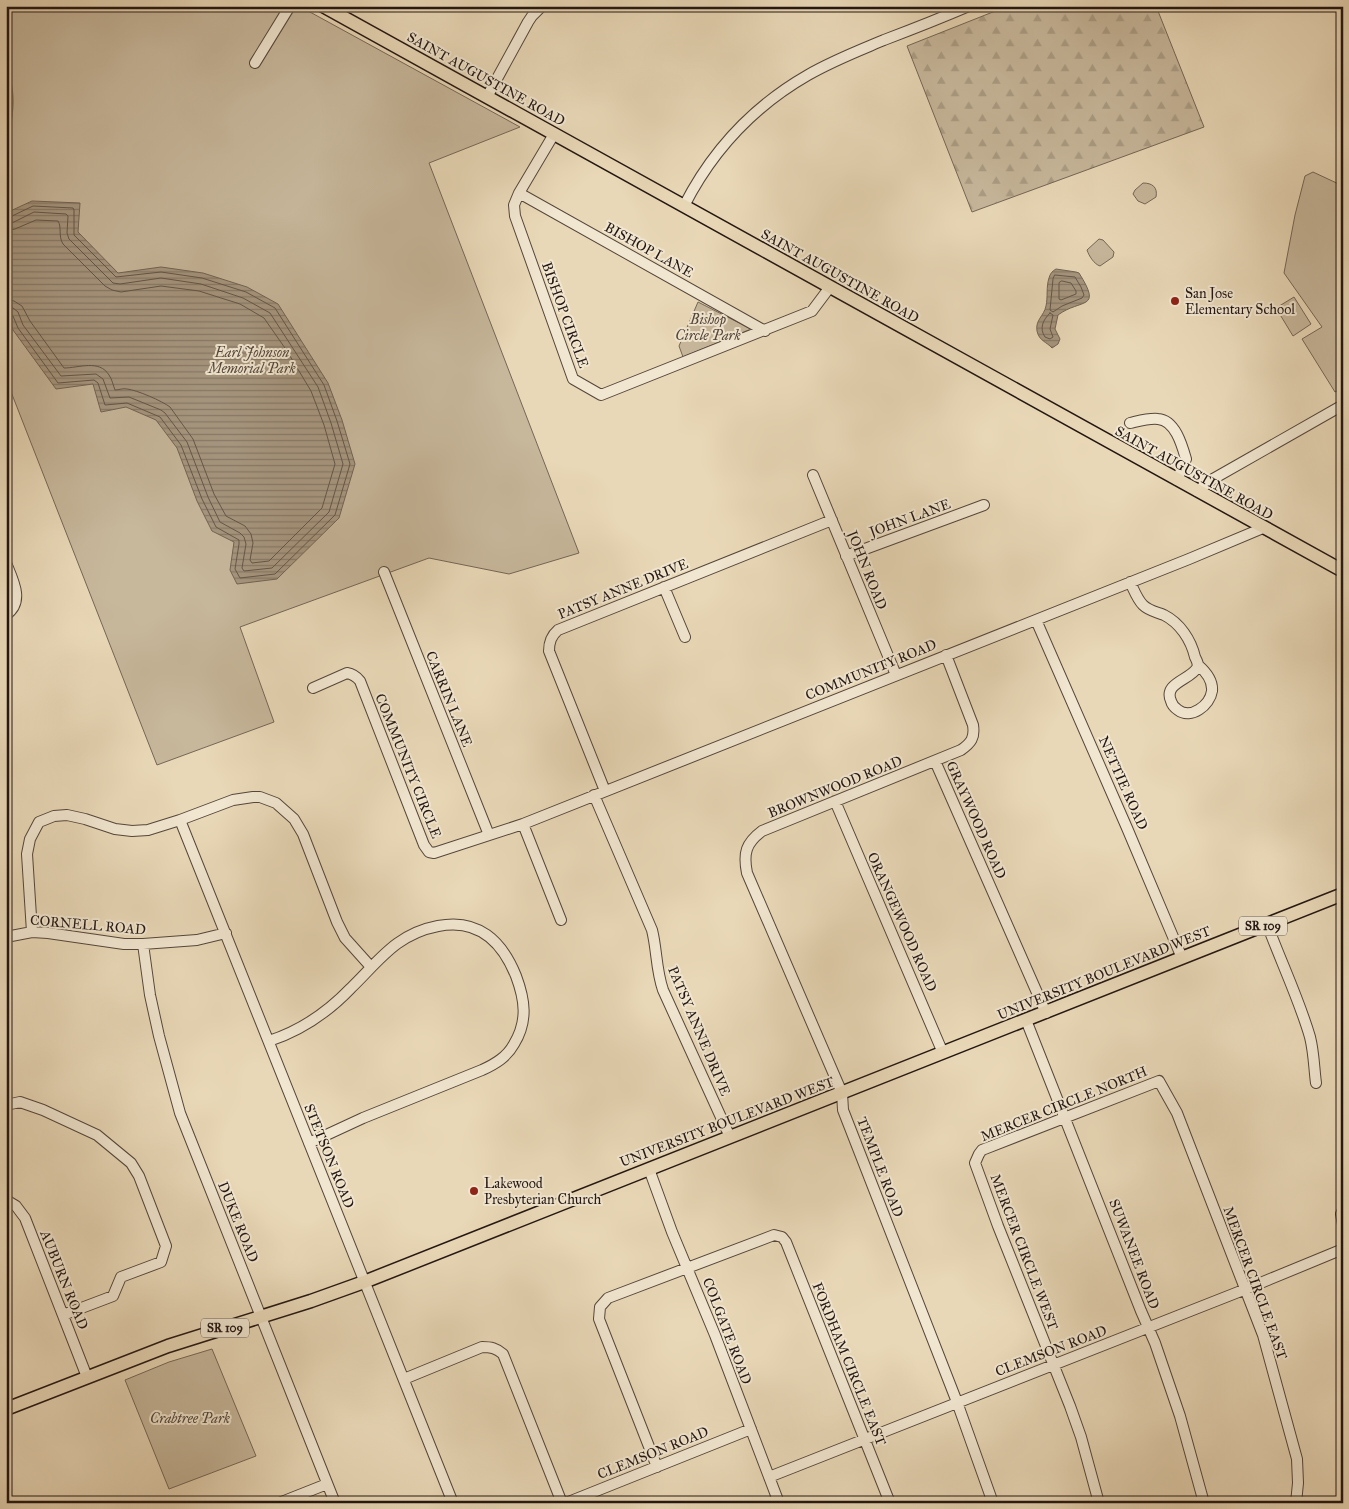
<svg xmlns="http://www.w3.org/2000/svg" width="1349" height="1509" viewBox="0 0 1349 1509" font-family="'IM FELL Great Primer',serif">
	<defs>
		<pattern id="forest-firs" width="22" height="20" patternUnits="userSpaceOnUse" patternTransform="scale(1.25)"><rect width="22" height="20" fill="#c7b79b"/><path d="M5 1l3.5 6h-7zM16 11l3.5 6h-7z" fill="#ab9d84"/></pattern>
		<pattern id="water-rules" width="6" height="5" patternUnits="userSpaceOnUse" patternTransform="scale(1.25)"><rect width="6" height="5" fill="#a6967f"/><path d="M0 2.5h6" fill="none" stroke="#877967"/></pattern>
	</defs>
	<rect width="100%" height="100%" fill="#e9d8b7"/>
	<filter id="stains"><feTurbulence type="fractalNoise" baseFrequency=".004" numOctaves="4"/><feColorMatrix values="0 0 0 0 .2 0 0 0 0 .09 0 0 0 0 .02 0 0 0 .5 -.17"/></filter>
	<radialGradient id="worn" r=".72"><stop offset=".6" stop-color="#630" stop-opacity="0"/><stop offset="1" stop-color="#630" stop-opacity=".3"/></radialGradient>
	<path fill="url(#forest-firs)" stroke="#756656" d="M1008,6h148l48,121 -232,85 -65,-166z"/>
	<path fill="#c7b79b" stroke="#756656" d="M6,6h293l221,121 -91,36 150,390 -70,21 -80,-16 -189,69 34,95 -117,43 -151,-386z
		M1313,172l30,14v202l-8,4 -33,-53 20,-12 -38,-54 11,-58 10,-39z
		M1143,183c9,0 15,4 13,14l-11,7 -7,-3 -5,-7 2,-4z
		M1099,239l4,1 11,12 -1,5 -13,9c-6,-2 -11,-10 -13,-16z
		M1294,297l17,27 -18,12 -17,-28z
		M698,302l53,27 -68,28 -4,-11z
		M212,1349l44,107 -87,33 -44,-109 44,-18z"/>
	<path fill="url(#water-rules)" stroke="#726353" d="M6,71c11,16 7,48 2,66l-2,1z
		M32,201l48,2 -2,29 40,41 43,-6 42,6 44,14 31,17 50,79 14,37 13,44 -16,54 -62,61 -40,5 -7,-14 4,-28 -22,-11 -15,-30 -20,-53 -21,-28 -30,-13 -25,5 -8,-28 -37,5 -43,-59 -7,-17v-100z
		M1056,269l20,3 3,1c24,38 2,25 -21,42l-3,14 5,10 -2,5 -6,4c-5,-6 -13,-7 -15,-17 -2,-11 7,-15 9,-25 2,-9 0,-19 3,-28 1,-4 3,-7 7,-9z"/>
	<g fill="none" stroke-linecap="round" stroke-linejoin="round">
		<path stroke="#645648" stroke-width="1" d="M6,217h4l23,-11 40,2 1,2v25l42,42 45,-5 41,6 44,14 29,16 49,77 13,36 13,43 -15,51 -60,59 -35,4 -5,-9 4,-25v-4l-23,-13 -14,-28 -21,-54 -21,-28 -33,-14 -22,2 -7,-22 -4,-3 -36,3 -40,-55 -5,-12 -7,-3
			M6,223h6l22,-11 32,2 2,2 -1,17 2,6 44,44 7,1 41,-6 40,6 42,14 27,15 48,74 13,36 12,41 -14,48 -57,56 -28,3 -2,-3 4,-24 -2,-7 -4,-4 -20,-11 -12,-25 -21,-55 -22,-29 -4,-3 -32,-13 -19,1 -7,-19 -7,-5 -35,2 -38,-51 -5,-13 -5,-4 -7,-1
			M6,231l9,-2 21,-9 22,1c4,6 0,15 5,23l42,42 7,4 9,2 40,-6 38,5 41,13 24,14 23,33 24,40 13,34 11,39 -13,44 -53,53 -17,2 -2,-3 3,-17 -2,-9 -6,-8 -19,-10 -12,-22 -21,-55 -23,-32c-8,-6 -33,-17 -43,-18 -4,-1 -8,1 -12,1 -2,-5 -3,-11 -6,-15 -10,-16 -30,-7 -45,-7l-34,-47 -8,-15 -8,-5 -8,-2
			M1055,275l20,2 6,10 3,8 -2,3 -20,8 -9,6 -3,-2 3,-31z
			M1062,281l9,2 5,8v3l-15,6 -2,-1v-16z
			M1050,313l3,2 -3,14 3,8 -3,2 -5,-2c-6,-9 -2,-17 5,-24z"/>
		<g stroke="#54463b" stroke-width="12">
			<path id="minor" d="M255,63l35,-57
				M487,97l41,-75 4,-6 10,-10
				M554,134l-35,59 -5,12 1,11 58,163 28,16 211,-84 18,-24
				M519,193l246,138
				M684,206c28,-55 70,-100 124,-131 24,-14 50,-24 76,-35 29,-11 57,-22 85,-34
				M1130,423c9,-2 19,-5 28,-4 17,1 24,26 28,40l-9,21
				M813,475l83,200
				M1197,491l16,-12 130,-74
				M846,556l138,-51
				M6,563c7,17 19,39 0,52
				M384,572l105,263
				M1130,582c4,8 7,17 13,23 6,6 14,7 21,10 16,8 27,25 31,42 2,4 4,7 2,11 -7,12 -34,15 -26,33 1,4 4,7 7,9 13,10 32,-5 34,-19 1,-11 -7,-20 -14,-26
				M664,587l21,50
				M1036,620l91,208 55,130
				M946,655l27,70c2,13 -2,18 -12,25l-199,81c-16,12 -19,22 -15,42l95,220 1,17 114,292 36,101
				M313,688l34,-15c6,1 9,3 13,8l64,164 5,7 5,1 89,-29 666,-265 74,-31
				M935,761l111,252
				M605,791l-56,-140c0,-9 2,-15 9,-21l274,-110
				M594,795l58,135c5,20 4,40 11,60l67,147
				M835,801l108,252
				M180,820l273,683
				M523,824l38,96
				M1267,924c14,38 32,75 43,113 4,16 4,31 6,46
				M32,932l-5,-78 3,-15 9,-17 15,-6 13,-1 18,4 30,10 17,2 16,-1 32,-10 53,-20 20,-3h7l16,6 18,16 9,15 34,88 8,16 26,29
				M6,937l26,-5 16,1 76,11h19l54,-4 29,-7
				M143,944l7,51 9,41 21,77 155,390
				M1026,1020l115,291 14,32 25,73 24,87
				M269,1041c31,-10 59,-29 82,-53 28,-27 45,-54 87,-62 40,-8 64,15 78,50 9,24 12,45 -2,68 -7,13 -19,20 -32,26l-119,48 -54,25
				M6,1105l14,-3 23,8 54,25 34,28 8,13 27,70 -5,16 -40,15 -8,19 -50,19
				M649,1169l23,63 43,103 64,168
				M6,1200l10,6 9,12 62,159
				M1343,1210l-2,4 2,11
				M404,1379l78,-32c9,0 14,1 21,7l59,149
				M657,1467l-58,-148 1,-12 8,-9 166,-63 8,2 4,5 104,261
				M769,1477l477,-188 97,-40
				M279,1503l48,-19
				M566,1503l185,-74
				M1099,1503l-18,-66 -11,-31 -72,-180 -23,-63 4,-9 3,-4 177,-69 18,32 86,222 34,124 1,24 -2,20"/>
		</g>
		<g stroke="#231612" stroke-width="15">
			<path id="major" d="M323,6l1020,565
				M6,1409l162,-63 143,-45 53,-19 979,-388"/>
		</g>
		<use href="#minor" stroke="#f1e6d0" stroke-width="10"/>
		<use href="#major" stroke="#e9d8b7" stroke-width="12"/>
	</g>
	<g fill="#8f2418" stroke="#f1e6d0" stroke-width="2">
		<circle cx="1175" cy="301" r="5"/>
		<circle cx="474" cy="1191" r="5"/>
	</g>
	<g text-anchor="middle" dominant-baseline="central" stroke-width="4" stroke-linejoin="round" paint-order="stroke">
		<g fill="#f1e6d0" stroke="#61544b" stroke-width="1">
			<rect x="1239" y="916.5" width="48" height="19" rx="4"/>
			<rect x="201" y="1318.5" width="48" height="19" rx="4"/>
		</g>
		<g font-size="12" font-weight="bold" fill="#231612">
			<text x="1263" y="926">SR 109</text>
			<text x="225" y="1328">SR 109</text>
		</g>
		<g font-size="14" fill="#231612" stroke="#f1e6d0">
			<text transform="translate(486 79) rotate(29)">SAINT AUGUSTINE ROAD</text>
			<text transform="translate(649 250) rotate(29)">BISHOP LANE</text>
			<text transform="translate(840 276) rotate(29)">SAINT AUGUSTINE ROAD</text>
			<text transform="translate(565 315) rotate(70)">BISHOP CIRCLE</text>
			<text transform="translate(1194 473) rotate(29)">SAINT AUGUSTINE ROAD</text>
			<text transform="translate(910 518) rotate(-20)">JOHN LANE</text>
			<text transform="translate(867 570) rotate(68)">JOHN ROAD</text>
			<text transform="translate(623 589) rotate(-22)">PATSY ANNE DRIVE</text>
			<text transform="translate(871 670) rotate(-22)">COMMUNITY ROAD</text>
			<text transform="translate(449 699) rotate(68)">CARRIN LANE</text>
			<text transform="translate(408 766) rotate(68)">COMMUNITY CIRCLE</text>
			<text transform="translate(1123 783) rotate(66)">NETTIE ROAD</text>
			<text transform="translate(835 787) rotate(-22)">BROWNWOOD ROAD</text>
			<text transform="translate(976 820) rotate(66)">GRAYWOOD ROAD</text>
			<text transform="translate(902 922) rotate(66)">ORANGEWOOD ROAD</text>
			<text transform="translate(88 925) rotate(5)">CORNELL ROAD</text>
			<text transform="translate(1104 973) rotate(-22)">UNIVERSITY BOULEVARD WEST</text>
			<text transform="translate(699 1031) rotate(67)">PATSY ANNE DRIVE</text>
			<text transform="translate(1064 1104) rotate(-22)">MERCER CIRCLE NORTH</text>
			<text transform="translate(727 1122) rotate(-21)">UNIVERSITY BOULEVARD WEST</text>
			<text transform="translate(329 1156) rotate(68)">STETSON ROAD</text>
			<text transform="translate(880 1167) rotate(69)">TEMPLE ROAD</text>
			<text transform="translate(238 1222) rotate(68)">DUKE ROAD</text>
			<text transform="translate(1024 1252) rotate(69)">MERCER CIRCLE WEST</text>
			<text transform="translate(1134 1254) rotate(69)">SUWANEE ROAD</text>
			<text transform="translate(64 1280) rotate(68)">AUBURN ROAD</text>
			<text transform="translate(1255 1283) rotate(70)">MERCER CIRCLE EAST</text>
			<text transform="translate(727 1331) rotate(69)">COLGATE ROAD</text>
			<text transform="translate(1051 1351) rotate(-21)">CLEMSON ROAD</text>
			<text transform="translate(849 1364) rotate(68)">FORDHAM CIRCLE EAST</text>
			<text transform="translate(653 1453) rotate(-22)">CLEMSON ROAD</text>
		</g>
		<g font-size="14" fill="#231612" stroke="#f1e6d0" text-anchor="start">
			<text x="1185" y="293">San Jose<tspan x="1185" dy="16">Elementary School</tspan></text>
			<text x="484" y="1183">Lakewood<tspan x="484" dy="16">Presbyterian Church</tspan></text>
		</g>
		<g font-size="14" font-style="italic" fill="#54463b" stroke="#f1e6d0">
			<text x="708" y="319">Bishop<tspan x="708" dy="16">Circle Park</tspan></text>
			<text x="252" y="352">Earl Johnson<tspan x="252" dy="16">Memorial Park</tspan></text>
			<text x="190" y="1418">Crabtree Park</text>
		</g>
	</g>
	<rect width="1349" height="1509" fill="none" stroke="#e9d8b7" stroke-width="25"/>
	<rect x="8" y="8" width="1334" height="1494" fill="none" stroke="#231612" stroke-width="2.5"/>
	<rect x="12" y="12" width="1324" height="1484" fill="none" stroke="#231612"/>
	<rect width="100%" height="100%" filter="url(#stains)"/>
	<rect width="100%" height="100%" fill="url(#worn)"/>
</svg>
